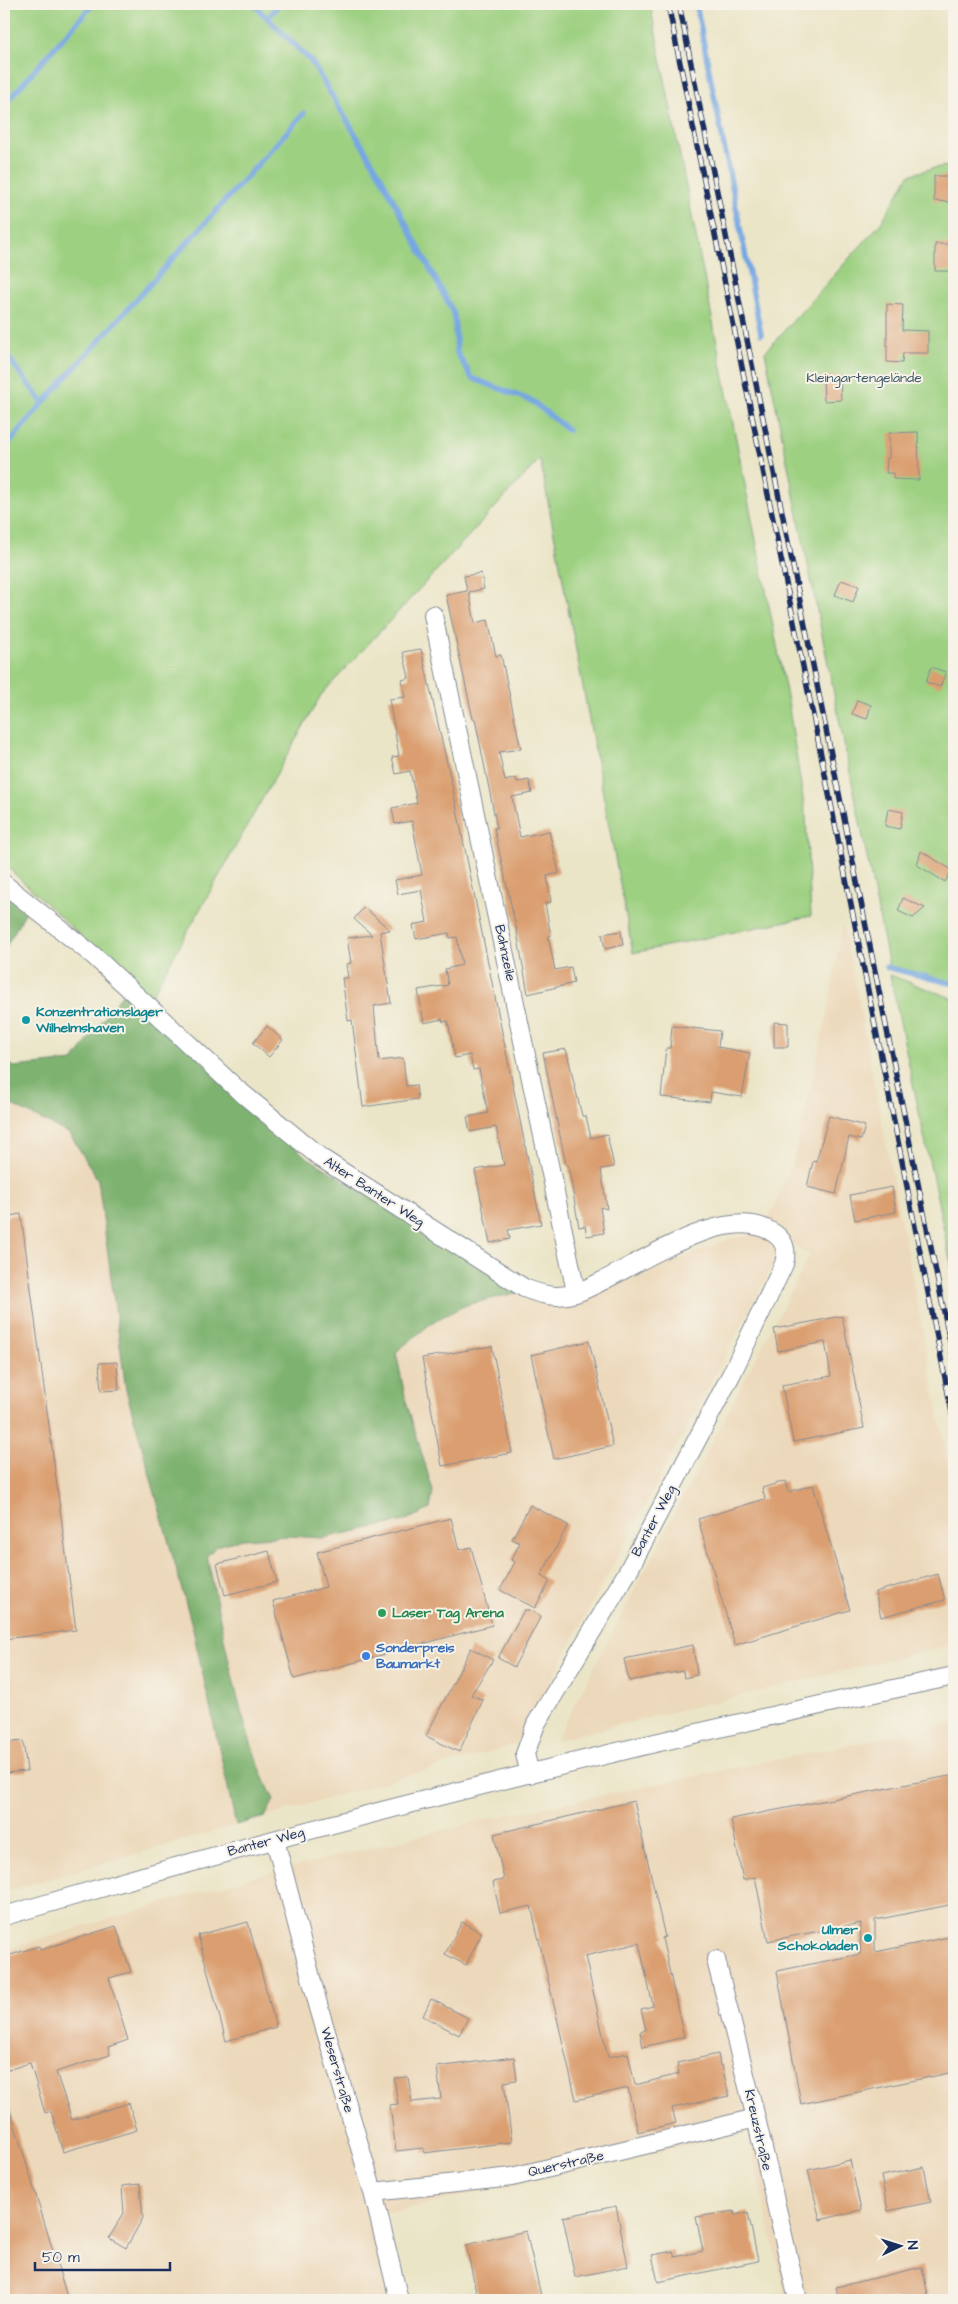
<svg xmlns="http://www.w3.org/2000/svg" width="958" height="2304" viewBox="0 0 958 2304" font-family="'Architects Daughter',sans-serif">
	<rect width="100%" height="100%" fill="#f7f3e8"/>
	<filter id="ink" filterUnits="userSpaceOnUse"><feTurbulence type="fractalNoise" baseFrequency=".02" numOctaves="2"/><feDisplacementMap in="SourceGraphic" scale="10" xChannelSelector="R" yChannelSelector="G"/><feConvolveMatrix kernelMatrix="1 2 1 2 8 2 1 2 1" color-interpolation-filters="sRGB"/></filter>
	<filter id="wash" filterUnits="userSpaceOnUse"><feTurbulence type="fractalNoise" baseFrequency=".0096" numOctaves="4" result="noise"/><feDisplacementMap in="SourceGraphic" scale="20" xChannelSelector="R" yChannelSelector="G"/><feGaussianBlur stdDeviation="1.12" result="paint"/><feColorMatrix in="noise" values="0 0 0 0 0 0 0 0 0 0 0 0 0 0 0 0 0 1.4 0 .05"/><feComposite in="paint" operator="in"/></filter>
	<g filter="url(#wash)">
		<rect width="100%" height="100%" fill="#ebe5c8"/>
		<path fill="#ecd8ba" d="M843,923l111,571v150l-398,96 254,-485 -44,-29 27,-64 35,-151z
			M125,990l180,166 250,154 178,-72 29,-4 21,14 -266,496 -513,148v-831l10,6 59,-6z
			M954,1723v577h-168l-39,-169 -377,86 17,83h-383v-350l248,-73 236,-58z"/>
		<path fill="#9dd081" stroke="#5c8070" d="M4,4h646l138,698 18,116 5,98 -178,37 -93,-494 -219,236 -172,305 -145,-136z
			M954,165v817l-65,-16 -124,-614 116,-129 28,-48 25,-7z
			M890,975l64,24v279z"/>
		<path fill="#7eb26f" stroke="#4c7066" d="M4,891l24,17 -24,42z
			M125,990l180,166 219,135 -58,14 -32,16 -38,31 10,49 27,90 -3,18 -26,12 -81,17 -35,-2 -45,3 -27,7 -9,10c18,82 30,168 67,244l-9,17 -29,8 -44,-200 -66,-235 -28,-210 -28,-46 -60,-30h-6v-43l10,6 59,-6z"/>
		<g fill="none" stroke-linecap="round" stroke-linejoin="round">
			<path stroke="#77a7e1" stroke-width="5.5" d="M253,4l58,57 68,112 75,141 3,39 15,25 60,23 36,29
				M696,4l65,330
				M269,17l10,-13
				M4,105l89,-101
				M4,352l39,51 -39,46
				M43,403l261,-290
				M886,967l68,17"/>
		</g>
		<g id="blocks">
			<path fill="#da9e6f" d="M934,176h20v26l-20,-1z
				M935,244h17v27h-17z
				M887,304l16,1 -1,25 26,1v22h-25l-1,10 -15,-1z
				M840,375l1,25 -17,1 -1,-25z
				M918,432l1,48 -26,-1v-6h-7l1,-15h2v-25z
				M481,573l3,16 -15,3 6,31 13,-3 8,36 5,-1 20,94 -22,3 6,29 11,-3 1,4 12,-2 3,13 -20,4 8,40 29,-6 10,42 -12,3 4,26 -6,1 6,33h-3l7,34 16,-3 3,16 -46,11 -12,-67 -22,-99h3l-22,-109h-2l-27,-124 21,-4 -3,-15z
				M841,580l18,6 -6,16 -18,-7z
				M421,649l31,136 89,439 -33,6 2,9 -20,4 -15,-73 29,-5 -8,-38 -26,5 -3,-15 21,-4 -9,-44 -6,1 -3,-15 -15,3 -7,-37 -5,1 -1,-3 -18,4 -6,-33 30,-5 -3,-16 17,-4 -5,-28 -7,1 -1,-5 -33,6 -3,-14 14,-3 -6,-32 -23,4 -3,-14 27,-5 -10,-54 -17,3 -3,-16 25,-5 -7,-32 -14,3 -4,-17 7,-1 -10,-57 16,-2 -3,-17 7,-2 -6,-26z
				M931,667l15,5 -6,15 -14,-5z
				M857,700l14,5 -4,14 -15,-5z
				M888,809l15,3 -3,17 -15,-3z
				M921,851l31,19 -7,12 -28,-17z
				M903,898l22,10 -12,10 -15,-7z
				M364,907l26,23 -10,2 11,71 -17,3 5,55 24,-3 3,28 10,-1 2,14 -55,8 -11,-87 -4,1 -6,-43h6l-2,-14 5,-1 -4,-25 25,-3 -18,-16z
				M621,931l2,14 -18,4 -3,-15z
				M774,1022l14,1v24h-14z
				M267,1026l16,14 -14,17 -16,-14z
				M672,1026l48,5 -2,16 32,6 -8,44 -31,-5 -1,10 -49,-5 5,-49h4z
				M566,1049l16,67h4l5,22 16,-4 7,33 -13,2 6,40 -7,-2 4,26 -17,3 -2,-10 -6,1 -11,-62h-2l-23,-112z
				M829,1116l36,10 -4,14 -12,-3 -13,57 -29,-7 6,-26 3,1z
				M892,1187l4,25 -41,8 -5,-25z
				M21,1214l55,416 -72,9v-422z
				M842,1316l22,112 -71,14 -11,-57 49,-9 -6,-34 -47,9 -4,-22z
				M589,1341l24,105 -59,13 -23,-104z
				M492,1346l20,107 -70,13 -20,-108z
				M117,1362l2,28 -18,1 -2,-28z
				M785,1481l3,11 25,-7 37,125 -115,35 -37,-126 67,-20 -3,-11z
				M530,1505l38,20 -27,51 9,5 -15,27 -35,-18 15,-28 -4,-2 9,-17 -8,-4z
				M451,1518l8,32 12,-3 21,78 -198,54 -21,-78 53,-14 -9,-35z
				M269,1551l8,31 -52,13 -8,-31z
				M938,1574l7,26 -64,17 -6,-25z
				M524,1610h6l11,6 -27,51 -16,-9z
				M693,1645l4,30 -13,3 -1,-7 -54,10 -5,-22z
				M471,1648l22,12 -22,35 12,5 -24,52 -33,-16z
				M23,1741l4,30 -23,2v-30z
				M954,1775v129l-79,16v32l79,-16v136l-153,32 -24,-133 83,-17 1,-31 -93,18 -13,-64 -12,3 -12,-61z
				M634,1801l31,136 -3,1 22,99 -41,10 -3,-15 6,-2 -5,-21 12,-3 -14,-63 -54,13 23,101 20,-4 7,32 44,-11 -2,-11 41,-9 2,12 2,-1 7,31 -57,12 4,15 -38,9 -10,-44 -52,12 -45,-194 -31,7 -7,-31 11,-2 -10,-46z
				M248,1922l28,105 -50,14 -28,-106z
				M462,1922l20,11 -16,32 -21,-11z
				M116,1926l15,46 -22,6 19,62 -20,7 2,8 -54,17 16,48 57,-17 8,27 -74,22 -12,-41 -6,2 -15,-50 -26,8v-114l35,-11 1,4z
				M431,1999l37,19 -9,17 -36,-19z
				M514,2057l3,23 -13,2 8,60 -88,11 -1,-5 -27,3 -6,-46 8,-1 -4,-26 14,-1 4,25 29,-3 -4,-32z
				M7,2100l61,200h-64v-199z
				M850,2160l11,50 -41,10 -12,-50z
				M924,2167l7,35 -43,9 -7,-35z
				M140,2184l3,34 -17,30 -17,-10 15,-25 -2,-27z
				M616,2206l12,60 -53,11 -12,-60z
				M734,2211l1,4 13,-3 10,49 -100,21 -6,-27 21,-4 2,6 28,-6 -7,-34z
				M526,2231l16,69h-64l-12,-55z
				M922,2267l7,33h-90l-3,-13z"/>
		</g>
	</g>
	<g filter="url(#ink)">
		<use href="#blocks" fill-opacity="0" stroke="#838a93" stroke-width="1"/>
		<g fill="none" stroke-linecap="round" stroke-linejoin="round">
			<g stroke="#838a93" stroke-width="20">
				<path id="minor" d="M433,615l143,677
					M4,884l90,72 143,133 84,69 203,130c18,7 33,11 52,5 49,-17 148,-96 199,-59 11,8 12,18 9,30l-53,111 -104,198 -91,151 -11,30 5,20
					M275,1840l44,168 54,184 26,108
					M4,1916c313,-92 631,-173 950,-240
					M716,1960l40,158 42,182
					M373,2192l139,-15 244,-59"/>
			</g>
			<use href="#minor" stroke="#fff" stroke-width="18"/>
			<g stroke="#1b2f5e" stroke-width="5.5">
				<path id="rail" d="M668,4l162,795 124,624
					M679,4l275,1357"/>
			</g>
			<use href="#rail" stroke="#f7f3e8" stroke-width="4" stroke-dasharray="11" stroke-linecap="butt"/>
		</g>
	</g>
	<g fill="#0f9aa8" stroke="#f7f3e8" stroke-width="2">
		<circle cx="26" cy="1020" r="5"/>
		<circle cx="868" cy="1938" r="5"/>
	</g>
	<circle fill="#2e9e5b" stroke="#f7f3e8" stroke-width="2" cx="382" cy="1613" r="5"/>
	<circle fill="#3f7fe0" stroke="#f7f3e8" stroke-width="2" cx="366" cy="1656" r="5"/>
	<g text-anchor="middle" dominant-baseline="central" stroke-width="4" stroke-linejoin="round" paint-order="stroke">
		<g font-size="14" fill="#3c5767" stroke="#f7f3e8">
			<text x="864" y="378">Kleingartengelände</text>
		</g>
		<g font-size="14" fill="#1b2f5e" stroke="#f7f3e8">
			<text transform="translate(505 953) rotate(78)">Bahnzeile</text>
			<text transform="translate(374 1192) rotate(33)">Alter Banter Weg</text>
			<text transform="translate(654 1521) rotate(-62)">Banter Weg</text>
			<text transform="translate(266 1842) rotate(-15)">Banter Weg</text>
			<text transform="translate(337 2070) rotate(74)">Weserstraße</text>
			<text transform="translate(758 2130) rotate(77)">Kreuzstraße</text>
			<text transform="translate(566 2164) rotate(-13)">Querstraße</text>
		</g>
		<g font-size="14" font-weight="bold" fill="#0d838f" stroke="#f7f3e8" text-anchor="start">
			<text x="36" y="1012">Konzentrationslager<tspan x="36" dy="16">Wilhelmshaven</tspan></text>
			<text x="858" y="1930" text-anchor="end">Ulmer<tspan x="858" dy="16">Schokoladen</tspan></text>
		</g>
		<g font-size="14" font-weight="bold" fill="#27864d" stroke="#f7f3e8" text-anchor="start">
			<text x="392" y="1613">Laser Tag Arena</text>
		</g>
		<g font-size="14" font-weight="bold" fill="#366cbe" stroke="#f7f3e8" text-anchor="start">
			<text x="376" y="1648">Sonderpreis<tspan x="376" dy="16">Baumarkt</tspan></text>
		</g>
	</g>
	<rect width="958" height="2304" fill="none" stroke="#f7f3e8" stroke-width="20"/>
	<g transform="translate(900 2246) rotate(86)" stroke="#f7f3e8" stroke-width="4" paint-order="stroke">
	<path d="M0-4L9 19L0 12L-9 19Z" fill="#1b2f5e"/>
	<text y="-8" font-size="14" font-weight="bold" text-anchor="middle" fill="#1b2f5e">N</text>
	</g>
	<path d="M35 2262v8h135v-8" fill="none" stroke="#1b2f5e" stroke-width="2.5"/>
	<text x="42" y="2262" font-size="15" fill="#1b2f5e" stroke="#f7f3e8" stroke-width="4" paint-order="stroke">50 m</text>
</svg>
